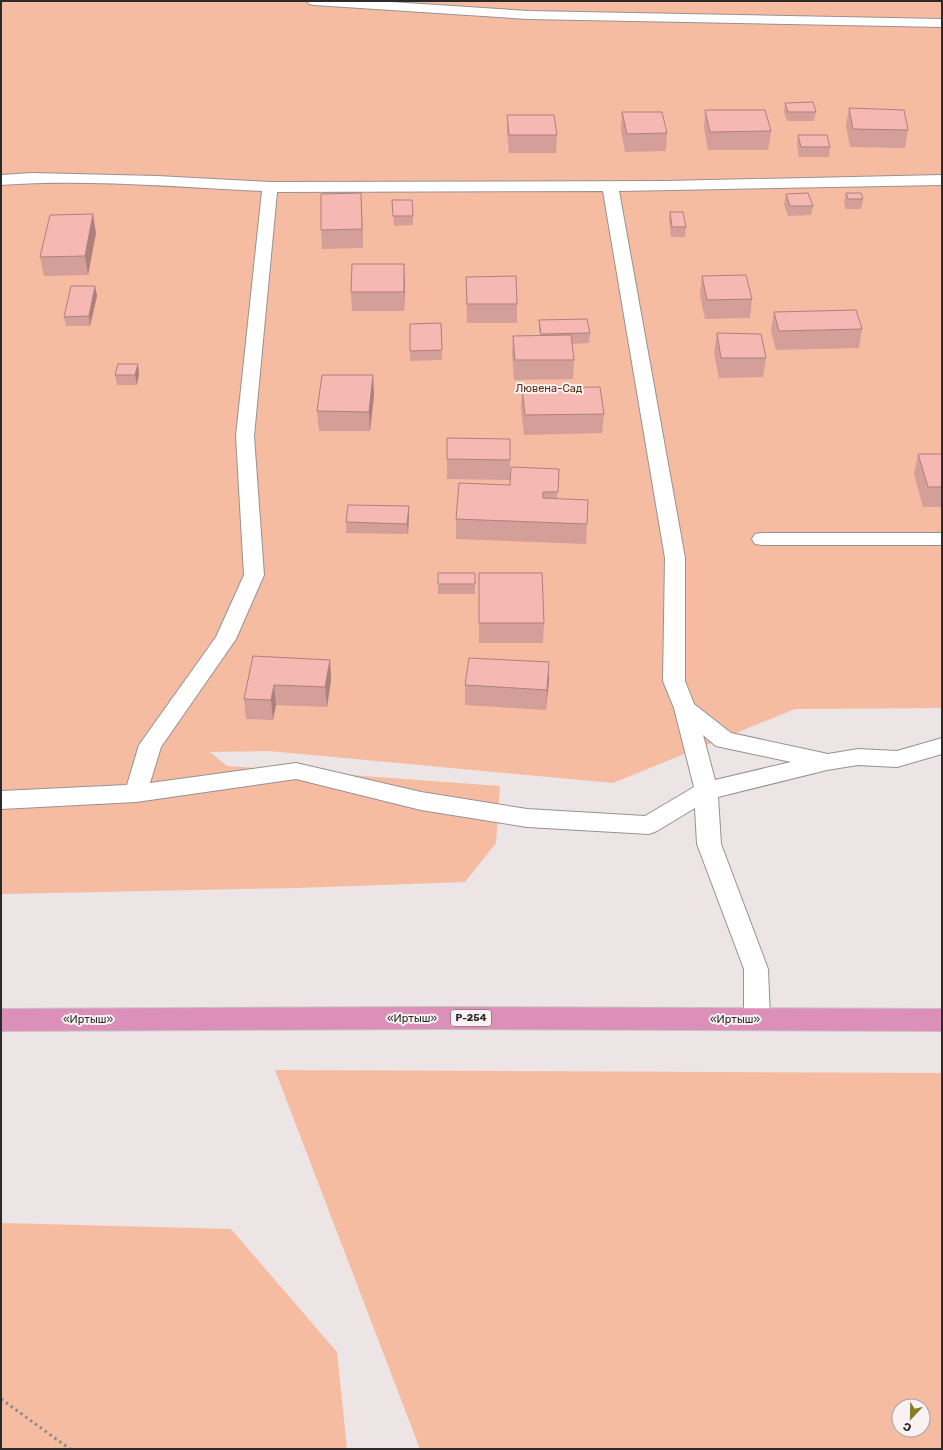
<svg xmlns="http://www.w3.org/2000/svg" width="943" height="1450" viewBox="0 0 943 1450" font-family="Rubik,sans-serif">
	<rect width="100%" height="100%" fill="#ece4e5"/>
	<path fill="#f6bca2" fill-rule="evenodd" d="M1,1h941v707l-147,1 -182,74 -344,-32 -59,1 17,14 273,20 -4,57 -31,39 -169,6 -295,6z
		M275,1070l667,3v376h-522zM899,1406h24v24h-24z
		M1,1223l230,6 106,123 10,97h-346z"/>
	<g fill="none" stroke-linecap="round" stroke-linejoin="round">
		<g stroke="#989192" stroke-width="2">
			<path id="lane" d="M307,1h69l152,10 414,8v8l-414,-8 -214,-14 -5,-1z
				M32,173l125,3 113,6 396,-1 276,-6v10l-323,6 66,367v123l9,23 37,29 97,21 30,-5 39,2 45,-13v16l-45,13 -39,-2 -31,5 -109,27 3,47 47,125 2,50 -4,8 -9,3 -9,-3 -4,-8v-50l-47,-125 -2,-36 -38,23 -8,3 -122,-7 -106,-17 -125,-31 -160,23 -135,7v-18l126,-6 12,-40 77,-108 28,-62 -8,-139 26,-245c-87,-4 -175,-12 -261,-6v-10zM603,191l62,367 -2,123 11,27 20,79 -49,29 -118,-7 -106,-17 -125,-29 -146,20 11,-36 75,-108 28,-64 -10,-139 23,-244zM703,735l13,11 75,16 -76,18z
				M762,533h180v12h-180l-7,-1 -3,-5 3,-5z"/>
		</g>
		<g stroke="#c4c3c3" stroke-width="2">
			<path id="highway" d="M437,1007l505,2v22l-505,-2 -436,2v-22z"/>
		</g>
		<path stroke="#8e898a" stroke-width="3" stroke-dasharray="2.5 3.5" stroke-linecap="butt" d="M1,1399l69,50"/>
		<use href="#lane" fill="#fff" fill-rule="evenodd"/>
		<use href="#highway" fill="#dc90b9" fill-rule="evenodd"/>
	</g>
	<path fill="#d49e99" d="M785,103l31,9 -2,9h-27l-3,-9z
		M849,108l59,22 -3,18 -55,-1 -4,-21z
		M705,110l66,21 -3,19h-60l-4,-22z
		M622,112l45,21 -1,18 -41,1 -4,-22z
		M507,115l50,20 -1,18h-47l-2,-20z
		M798,135l32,12 -1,10h-30l-2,-12z
		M361,193l2,55 -41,1 -1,-19z
		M846,193l17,6 -2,10h-15l-2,-6z
		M786,194l27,12 -2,9 -23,1 -4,-12z
		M392,200l21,16v9l-19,1z
		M670,212l16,15 -1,10h-14l-2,-16z
		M96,233l-8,42 -44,1 -4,-19z
		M702,276l50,23 -2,19 -45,1 -5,-24z
		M466,277l51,27v19h-50z
		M405,283l-1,28h-52l-1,-19z
		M95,286l2,10 -7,30h-24l-2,-9z
		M774,312l88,17 -3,19 -83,2 -5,-19z
		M539,320l51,13 -1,10 -17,1 2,16 -1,19 -59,1 -2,-25 1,-19 27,-1 -1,-5z
		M441,323l1,37 -32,1v-37z
		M717,333l49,25 -3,19 -44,1 -5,-25z
		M138,364l1,10 -2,11h-20l-2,-10z
		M373,375l1,20 -4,36h-51l-2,-20z
		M522,388l82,26 -2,19 -78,2 -3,-27z
		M918,454h24v53h-19l-9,-33z
		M447,459l63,1v20l-63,-1z
		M559,469l-2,30 30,25 -1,20 -130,-5v-20l54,-34z
		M409,516l-1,18 -62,-1v-11z
		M475,573v21h-37v-10z
		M479,573l65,50 -1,20h-64z
		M253,656l77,4 1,20 -4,27 -51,-2 -3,15 -27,-1 -2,-20z
		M549,662l-3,48 -81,-5v-20z"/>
	<path fill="#ac817d" d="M361,193l1,19 1,36 -1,-19z
		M93,214l3,19 -8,42 -3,-19z
		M404,264l1,19 -1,28z
		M95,286l2,10 -7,30 -1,-10z
		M138,364l1,10 -2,11 -2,-10z
		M373,375l1,20 -4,36 -1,-19z
		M409,506v10l-1,18 -1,-10z
		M330,660l1,20 -4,27 -2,-20z
		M549,662v20l-3,28 1,-20z
		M274,685l2,20 -3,15 -2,-20z"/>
	<path fill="#f6b8b2" stroke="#ac817d" d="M813,102l3,10h-28l-3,-9z
		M849,108l55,2 4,20 -55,-1z
		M705,110h60l6,21 -61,1z
		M622,112h40l5,21 -40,1z
		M507,115h47l3,20h-48z
		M798,135h29l3,12h-29z
		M361,193l1,36 -41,1v-36z
		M808,193l5,13h-23l-4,-12z
		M846,193h15l2,6h-15z
		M392,200h20l1,16h-20z
		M670,212h13l3,15h-14z
		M93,214l-8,42 -45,1 10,-42z
		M352,264h52v28h-53z
		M746,275l6,24 -45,1 -5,-24z
		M516,276l1,28h-50l-1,-27z
		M71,286h24l-6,30 -25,1z
		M856,310l6,19 -83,2 -5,-19z
		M587,319l3,14 -49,1 -2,-14z
		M441,323l1,27 -32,1v-27z
		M717,333l44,1 5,24h-45z
		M571,335l3,25h-59l-2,-24z
		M118,364h20l-3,11h-20z
		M322,375h51l-4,37 -52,-1z
		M600,387l4,27 -79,1 -3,-27z
		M447,438l63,1v21l-63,-1z
		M918,454h24v33h-14z
		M511,467l48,2 -1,23h-15v6l45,2 -1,24 -131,-5 3,-36 51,2z
		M348,505l61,1 -2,18 -61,-2z
		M438,573h37v11h-37z
		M479,573h63l2,50h-65z
		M253,656l77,4 -5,27 -51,-2 -3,15 -27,-1z
		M469,658l80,4 -2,28 -82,-5z"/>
	<g text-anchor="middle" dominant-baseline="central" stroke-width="4" stroke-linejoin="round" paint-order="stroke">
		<rect fill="#f9f1f2" stroke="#6a6566" stroke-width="1" x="451" y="1010" width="40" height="16" rx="3"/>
		<g font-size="10" font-weight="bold" fill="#2c292a">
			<text x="471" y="1018">Р-254</text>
		</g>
		<g font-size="11" fill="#672f12" stroke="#f9f1f2">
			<text x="549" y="388">Лювена-Сад</text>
		</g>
		<g font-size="11" fill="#2c292a" stroke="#f9f1f2">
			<text x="412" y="1018">«Иртыш»</text>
			<text x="88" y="1019">«Иртыш»</text>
			<text x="735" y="1019">«Иртыш»</text>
		</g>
	</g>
	<rect width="943" height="1450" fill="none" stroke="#2c292a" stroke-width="4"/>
	<g transform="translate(911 1418) rotate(202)"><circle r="19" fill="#f9f1f2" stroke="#a7a1a2"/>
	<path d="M0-3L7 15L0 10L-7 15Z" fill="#877e24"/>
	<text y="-6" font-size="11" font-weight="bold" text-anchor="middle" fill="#2c292a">С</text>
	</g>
</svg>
